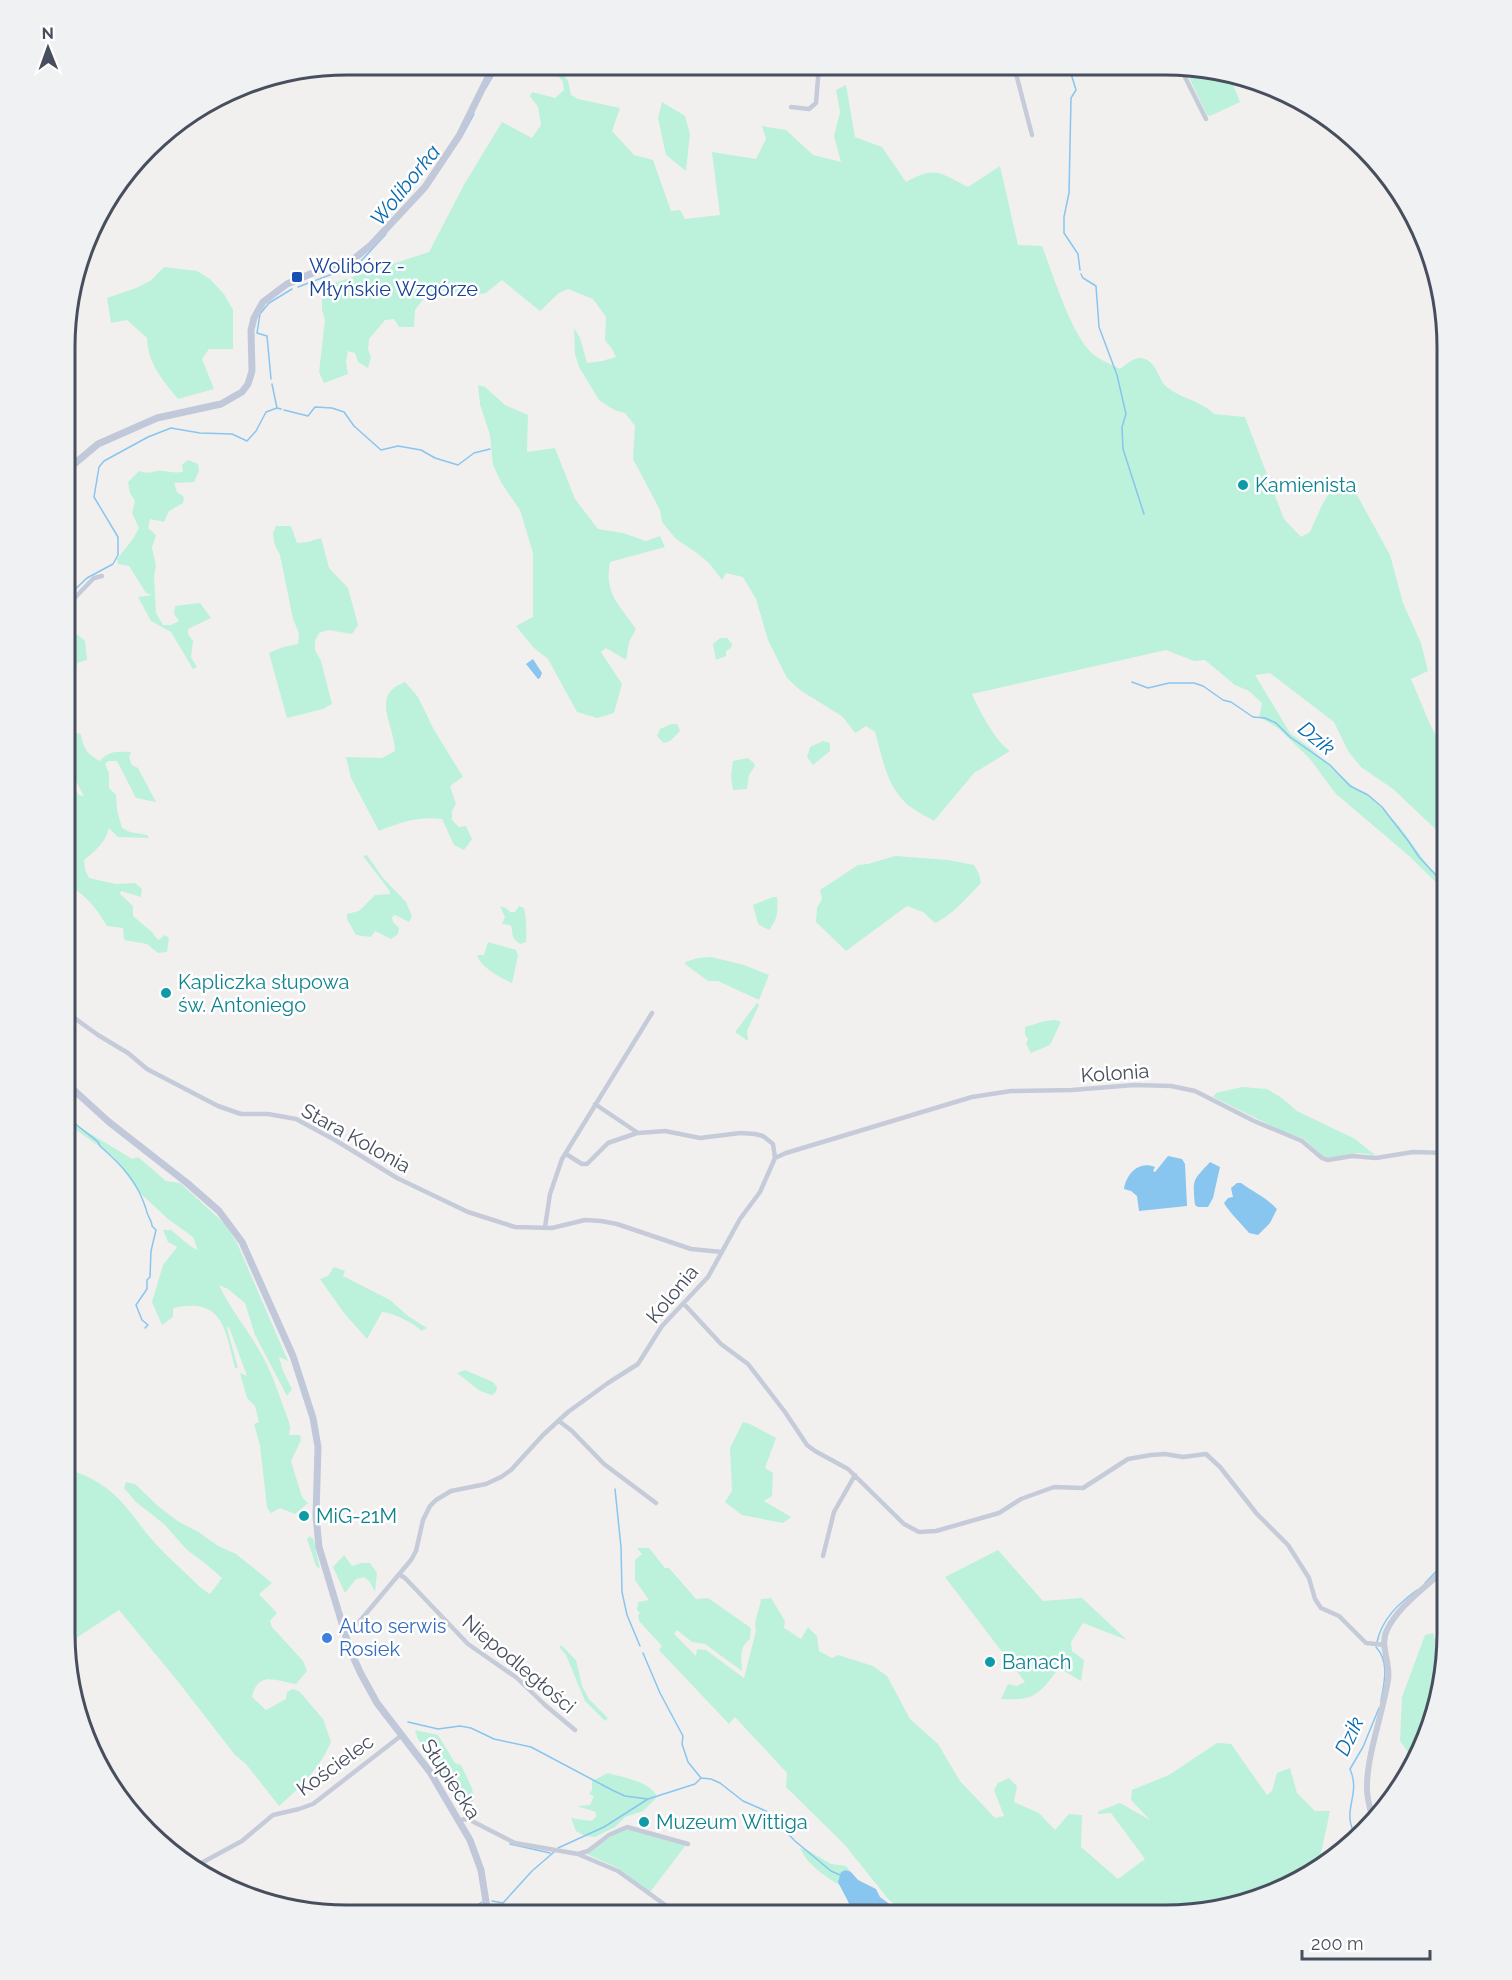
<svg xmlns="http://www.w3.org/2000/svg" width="1512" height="1980" viewBox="0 0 1512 1980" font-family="Raleway,sans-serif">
	<rect width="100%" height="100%" fill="#f2f0ef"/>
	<path fill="#bcf1db" d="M549,65h8l11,16 3,14 7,4 42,9 -8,23 22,24 19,5 18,51 9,-1 5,9 35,-4 -8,-63 44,7 10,-20 -4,-13 24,4 27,25 28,7 -7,-26 6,-24 -4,-22 10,-5 9,52 27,10 24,35c30,-17 34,-9 62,5l32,-21 18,79 24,1c11,28 27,81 46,103 7,9 22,15 32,20 7,-5 15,-14 25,-10 13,5 13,22 23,29 15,11 33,13 46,26l31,3 39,102 17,18 9,-5 12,-27 18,-30 12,11 38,69 13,48 18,40 7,28 -17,8 18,43 18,35v83l-54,-51 -32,-22 -13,-16 -14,-29 -64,-49 -15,2 35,58 20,15 45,40 17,10 27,28 30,41 18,15v11l-39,-38 -72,-61 -26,-35 -32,-31 -19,-11 3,-14 -13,-12 -14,-6 -30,-25 -11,1 -28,-11 -194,44c7,16 23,47 38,57l-36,22 -40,48c-10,-6 -25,-13 -32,-22 -17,-19 -20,-44 -27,-67l-9,-6 -11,7 -12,-16 -43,-27 -13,-12 -19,-38 -12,-41 -13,-22 -17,-4 -4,7 -13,-17 -12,-10 -21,-14 -14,-17 -2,-12 -27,-51 2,-33 -10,-13 -11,-3 -15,-10 -20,-33 -4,-13 -1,-26 6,10 7,25 15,-2 14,-4 -4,-8 -7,-9 1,-23 -13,-18 -25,-10 -9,4 -19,18 -38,-31 -16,13 -19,4 -25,-7 -15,4 -12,16 -1,17h-15l-5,-8 -9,1 -16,19 -1,10 3,8 -3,11 -10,-6 -3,-9 -7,-2 -2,11 2,12 -24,9 -5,-11 6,-52 -3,-10v-23l107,-35 36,-69 37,-61 30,16 9,-13 -3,-18 -8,-11 2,-4 23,6 9,-8 -1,-8z
		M1184,67h18l8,2 4,11 17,-1 9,23 -30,14 -3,-1z
		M662,102l23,14 5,18 -4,37 -20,-16 -8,-37z
		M164,267l33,4 13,8 14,15 9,16v39h-24l-7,10 12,30 -36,10c-16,-20 -30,-35 -31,-61l-20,-18 -16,3 -4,-25 29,-10 14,-7z
		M478,385l7,2 20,18 23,10 -1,37 28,-4 20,51 23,30 25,4 23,8 14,-5 5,11 -55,15c-6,32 9,42 26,67l-7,13 -3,18 -20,-12 -5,4 21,32 -8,29 -17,5 -20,-6 -29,-53 -15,-12 -17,-21 17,-9v-64l-13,-43 -18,-26 -9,-19 -3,-30 -10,-31z
		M188,460l10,4 1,7 -5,11 -20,1 3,9 7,5 -1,6 -14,8 -5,11 -14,-3 -2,9 8,7 -4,13 4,18 -2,10 2,37 7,12h8l8,-4 -5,-7 1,-8 25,-3 11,15 -23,11v5l5,7 -2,16 6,10 -4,2 -22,-37 -20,-11 -13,-24 14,-2 -6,-2 -17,-27 -11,-2 -1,-5 16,-20 6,-11 -7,-15 3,-12 -5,-8 -2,-11 11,-11c14,4 14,-1 24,0 8,1 12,2 20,1l-1,-7z
		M276,526h15l6,17 11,-1 13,-4 8,30 19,20 10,37 -6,9 -24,-4 -9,3 -4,8v9l6,11 11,43 -9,5 -36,9 -18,-65 14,-6 15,-3 1,-11 -6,-14 -13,-64 -6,-12 -1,-10z
		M66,633l12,2 7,6 2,19 -10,3 -1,8 -10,1z
		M720,638h7l5,6 -1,4 -5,3v5l-10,4 -3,-16z
		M405,682l13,15 15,31 30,49 -13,9 6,18 -4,7v9l7,7 7,-1 6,13 -8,11 -10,-5 -12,-26c-22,-3 -42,3 -63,12l-28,-53 -5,-21 36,1 13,-7c0,-25 -26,-56 10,-69z
		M671,724h6l3,7 -10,10 -6,2 -7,-7 3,-7z
		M77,733l4,1c2,14 6,20 19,27 10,-11 17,-9 31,-9l-2,6 3,7 6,3 18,34 -20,-4 -19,-37h-9l-3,3 4,9v15l7,7 1,15 5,18 8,4 17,3 2,3 -31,-1 -9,-9c-3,14 -14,23 -25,32l1,9 4,9 27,6 19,-1 7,6 -1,8 -20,-6 -1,3 13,12v10l19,16 6,8 7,-5 4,3 -2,14 -9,1 -11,-9 -23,-4 -1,-12 -16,-2c-9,-16 -24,-35 -41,-41v-109l13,19 5,1 -18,-33v-16l5,1 -1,-12z
		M823,741l7,2v8l-17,14 -6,-8 3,-10z
		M748,758l6,5 1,3 -6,9 -2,14 -14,1 -2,-14 2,-15z
		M367,855l16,23 23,24 6,14 -3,6 -14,-7 -3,2 1,5 6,6 -1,6 -7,5 -16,-8 -4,6 -15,-2 -9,-16v-5l12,-3 16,-16 15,-1 -1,-4 -26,-34z
		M895,856l53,4 26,5 5,9 2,9c-14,14 -28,32 -46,40l-12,-11 -16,-6 -61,45 -30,-29 1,-14 5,-9 -2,-9 38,-25 10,-1z
		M773,897h4c1,14 1,22 -8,33l-11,-6 -5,-19z
		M500,906l6,2 4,4h5l4,-6 5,2c2,5 3,28 2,34l-6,2c-7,-5 -8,-8 -8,-16l-2,-3 -8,-1 3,-7z
		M488,942l28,8 2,6 -6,27c-12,-6 -30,-14 -35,-28h7z
		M711,957l33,8 25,10 -10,25 -41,-19h-10l-23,-17v-2l13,-4z
		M757,1003l2,2 -12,26 1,10 -13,-9z
		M1056,1020l5,2 -11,23 -19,8 -5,-9 2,-5 -3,-4v-8l20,-6z
		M1242,1087l25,2 15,9 15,13 58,28 20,16 -17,-2 -25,5 -10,-2 -19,-17 -24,-9 -67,-33 3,-4z
		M76,1125l56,34 6,-2 28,24 14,2 44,40 13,20 51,118 -9,-4 4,14 9,18 -5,7 -32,-61 -10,-32 -17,-14 -9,-4c12,26 31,47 44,72 11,20 18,44 26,65l1,6 -1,7h11l1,5 -10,21 11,36 6,6 -13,11 -15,-6 -9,5 -4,-5 -7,-63 -6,-21 5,-2 -4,-16 -8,-8 -7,-25 7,3 -18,-49 -2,1 11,40h-3c-10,-38 -11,-71 -62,-60v9l-11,8 -10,-23 11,-37 14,-18 -9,-5 -5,-12h8l19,16 8,4 -5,-13 -25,-18 -29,-27 -26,-36 -41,-29z
		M334,1267l11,4 -2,5 47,24 18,16 19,12 -5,3c-9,-8 -28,-18 -40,-19l-15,27 -23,-26 -24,-34 8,-3z
		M465,1370l28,12 4,5 -1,5 -4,3 -12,-4 -23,-18z
		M743,1422l7,2 26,14 -11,30 8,5 -1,23 -8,5 27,16 -8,6 -41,-8 -17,-13 7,-11 -2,-43z
		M65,1469c40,10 56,30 79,61 16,21 38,39 56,57l10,7 12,-16 -16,-14 -19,-14 -23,-26 -28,-22 -12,-14 2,-6 9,2 23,22 21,16 18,9 21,15 18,8 36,29 -13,11 18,19 -7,8 2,6 31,34 4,10 -11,13c-18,-2 -38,-15 -44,13l14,13 20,-11 1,-7 6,-3 7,3 23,27 8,23c-11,26 -31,46 -52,64l-33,-42 -11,-9 -59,-76 -57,-69 -52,34 -2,-11z
		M310,1536l4,4 6,29 -4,-3 -9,-27z
		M637,1548h12l16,20h4l27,31 12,-1 43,30 -1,11c-11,8 -9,19 -8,32l-37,-27 -13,-2 -15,-12 -3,4 22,22 1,-7 9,1 38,28 12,-47c-3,-11 4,-21 5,-32l10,-1 14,23 -1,7 17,11 7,-12 9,9 2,15 13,7 6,-3 35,11 14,10 23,43 28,25 22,37 35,37 9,-2 -10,-26 4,-7 11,-5 8,8 -3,16 25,11 16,17 14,-16 13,1 -1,32 37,32 27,-20 -34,-46 -14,1 2,-3 21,-8 30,17 -19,-20 1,-10 37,-15 48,-32 14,1 36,51 5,-4 5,-18 13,-5 7,25 18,18h15l-10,47 -6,12 -24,16 -125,29h-257l-19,-15 -45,-56 -58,-57 1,-14 -52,-56 -6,7 -70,-74 3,-4 -23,-25 -1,-6 2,-2 -3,-3 1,-8 11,-2 -14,-20v-20l7,-6z
		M998,1550l45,51 39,-3 45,42 -44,-17 -12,19 1,9 12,9 -3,21 -22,-13c-20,26 -23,33 -58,31l7,-15 9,2 8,-4 -80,-105z
		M344,1555l8,11 9,-3h9l7,10 -2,19 -5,-10 -6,-5 -8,2 -11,14 -12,-26z
		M1433,1633l11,35 -12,56 -17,34 -2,1 -13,-18 2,-44 23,-62z
		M561,1645l15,15 6,26 7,13 19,19 -3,3 -20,-20 -19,-46 -6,-7z
		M415,1730l23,5 17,28 6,2 11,23 2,12 -10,11 -3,-2 -43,-70z
		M608,1773c16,5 42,8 49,24l-14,14 -18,6 -10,10 -20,10 -10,-1 -9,-5 -5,-13 20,3 5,-4v-5l-19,-6 13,-1 4,-9 -5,-2 3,-4v-9z
		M629,1829l57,16 -36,47 -32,-24 -31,-14 30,-22z
		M800,1848l9,3 22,13 15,2 5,6 -5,-2 -8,12 3,4c-16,-10 -33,-20 -41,-38z"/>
	<path fill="#88c5ef" d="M533,659l9,14 -2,5 -2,1 -12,-15z
		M1168,1156l14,3 3,5 2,42 -48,5 -2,-15 -6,-5 -7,-2c2,-15 15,-29 31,-22l-2,4 2,1z
		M1210,1162l10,5 -7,31 -5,9h-10l-3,-2c-3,-28 -1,-25 15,-43z
		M1237,1183h4c14,10 23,13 36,26l-7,14 -12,12 -9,-2c-7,-9 -21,-22 -25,-30l4,-5 5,-1 -2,-9z
		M846,1870l5,2 7,8 18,9 4,8 24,18h-49l-17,-33 3,-10z"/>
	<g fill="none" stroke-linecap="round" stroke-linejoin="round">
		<path stroke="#88c5ef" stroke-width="1.5" d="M1069,67l7,23 -5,8 -2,95 -5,24v16l14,21 2,16
			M486,88l13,-23
			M462,136l12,-22
			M1081,274l2,4 13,8 3,41 18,48 9,39 -4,13 1,22 21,65
			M298,287l45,-17 19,-10 24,-26
			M271,379l-4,-43 -10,-3 3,-19 9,-11 23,-14
			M272,384l5,24
			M284,410l24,6 7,-9 17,1 12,4 10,14 27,24 17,-4 23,4 14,8 23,7 16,-12 16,-4
			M66,598l21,-20 26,-14 5,-9v-18l-24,-40 5,-30 5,-6 44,-24 23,-9 29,5 32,1 15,7 9,-10 10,-19 11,-4 4,1
			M1132,682l16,6 21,-5h25l9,3 20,14 8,2 22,15 12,1 11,5 14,14 40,28 20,21 18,9 14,12 27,35 10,15 28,30
			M65,1114c10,11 21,18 32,27 2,1 2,5 4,6 22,19 37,36 45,62 1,7 6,11 6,17l4,4 -5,21 -1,26 -3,3v9l-11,16 6,15 6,5 -3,3
			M615,1489l6,58 1,45 5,23 13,31
			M1425,1583l22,-23
			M1377,1642c5,-23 21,-38 40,-52
			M1376,1647c14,15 8,36 5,54
			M643,1653l17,40 23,43 -1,8 6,18 13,16
			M408,1722l30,7 22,-3 11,2 23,11 37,8 81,43 13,6 23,3
			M1357,1838c-18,-28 5,-41 -7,-69l13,-22 16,-39
			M510,1844l40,9
			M558,1848l46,-21 44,-28 47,-15 6,-6 10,1 9,4 23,18 23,10 29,30 36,30 9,4
			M492,1901l11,2 29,-32 22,-19
			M472,1914l7,-10 3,-2"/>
		<path stroke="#c5cbd8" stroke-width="4.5" d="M1014,66l18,69
			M1180,67l26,52
			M791,107l18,2 7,-6 3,-37
			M66,607l24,-25 4,-4 8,-2
			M66,1012l32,23 30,18 19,16 71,37 23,8h27l28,5 39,21 62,38 71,34 47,15 37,1 33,-8 16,1 16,3 74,25 31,3
			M595,1104l43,29 27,-2 35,7 40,-5 15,1 8,2 10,8 2,14
			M566,1154l16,10h5l21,-21 29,-10
			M545,1227l5,-33 12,-35 90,-146
			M684,1304l37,40 27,20 37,48 22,33 8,6 33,18 56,55 15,8 17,-1 63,-18 22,-14 33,-12 29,1 45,-29 23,-4 14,-1 18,3 23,-3 14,13 37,47 31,31 21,33 6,21 6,9 18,8 27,27 19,2
			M559,1421l13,10 32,33 52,39
			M823,1556l11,-44 21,-37
			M400,1575l5,3 63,66 49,34 28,27 30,25
			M344,1631l15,-9 52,-62 5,-9 7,-31 7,-14 6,-6 15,-9 35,-7 15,-7 10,-7 32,-35 25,-23 40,-29 30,-19 24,-38 46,-49 32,-58 20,-27 15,-34 11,-5 186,-56 39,-6 61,-1 62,-5 37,1 24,5 59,30 48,20 20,17 6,2 24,-4 24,2 37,-6 34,1
			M460,1821l4,-2 6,1 45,23 63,11 10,-3 21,-16 18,-8 61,17
			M580,1855l38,16 50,36
			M192,1868l50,-27 31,-26 26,-6 14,-5 89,-69"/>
		<path stroke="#c5cbd8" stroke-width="6" d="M1373,1820c-3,-12 -7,-23 -6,-36 1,-32 16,-72 21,-104 3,-17 -9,-35 -1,-50 13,-27 41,-43 60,-64"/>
		<path stroke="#c1c8d9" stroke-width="7" d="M67,470l31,-26 59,-26 64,-14 21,-12 6,-8 4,-13 -1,-41 3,-12 9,-16 24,-18 35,-15 33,-11 16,-13 54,-58 34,-51 35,-71
			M66,1083l43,39 78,61 32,28 23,31 51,114 20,62 5,29 -2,69 3,31 31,103 11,24 16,29 53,69 40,68 11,30 7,44"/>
	</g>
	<rect fill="#1a4fb4" stroke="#fff" stroke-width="2" x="291" y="271" width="12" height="12" rx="3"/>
	<g fill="#0f9aa8" stroke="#fff" stroke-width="2">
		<circle cx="1243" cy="485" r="6"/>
		<circle cx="166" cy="993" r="6"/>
		<circle cx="304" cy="1516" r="6"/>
		<circle cx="990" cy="1662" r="6"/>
		<circle cx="644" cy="1822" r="6"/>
	</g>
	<circle fill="#3f7fe0" stroke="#fff" stroke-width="2" cx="327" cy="1638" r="6"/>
	<g text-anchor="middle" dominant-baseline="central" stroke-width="5" stroke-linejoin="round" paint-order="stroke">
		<g font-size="20" fill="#164399" stroke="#fff" text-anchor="start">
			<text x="309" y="266">Wolibórz -<tspan x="309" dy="23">Młyńskie Wzgórze</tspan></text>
		</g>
		<g font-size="20" fill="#0d838f" stroke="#fff" text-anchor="start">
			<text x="1255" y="485">Kamienista</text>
			<text x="178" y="982">Kapliczka słupowa<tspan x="178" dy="23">św. Antoniego</tspan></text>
			<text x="316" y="1516">MiG-21M</text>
			<text x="1002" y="1662">Banach</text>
			<text x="656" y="1822">Muzeum Wittiga</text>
		</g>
		<g font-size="20" fill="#474e5e" stroke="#fff">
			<text transform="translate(1115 1073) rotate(-4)">Kolonia</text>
			<text transform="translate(356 1138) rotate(29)">Stara Kolonia</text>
			<text transform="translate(672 1294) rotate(-50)">Kolonia</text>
			<text transform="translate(519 1664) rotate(40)">Niepodległości</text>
			<text transform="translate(335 1765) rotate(-36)">Kościelec</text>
			<text transform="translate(451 1779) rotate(57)">Słupiecka</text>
		</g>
		<g font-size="20" fill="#366cbe" stroke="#fff" text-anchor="start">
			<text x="339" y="1626">Auto serwis<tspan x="339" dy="23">Rosiek</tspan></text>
		</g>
		<g font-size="21" font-style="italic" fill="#076bb0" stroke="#fff">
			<text transform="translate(405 185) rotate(-51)">Woliborka</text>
			<text transform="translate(1317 738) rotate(40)">Dzik</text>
			<text transform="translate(1349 1736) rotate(-65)">Dzik</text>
		</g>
	</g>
	<path d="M0 0H1512V1980H0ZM347 75H1165A272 272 0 0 1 1437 347V1633A272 272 0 0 1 1165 1905H347A272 272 0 0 1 75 1633V347A272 272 0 0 1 347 75Z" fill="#f0f1f2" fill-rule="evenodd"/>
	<path fill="none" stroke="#474e5e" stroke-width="3" d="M347 75H1165A272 272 0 0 1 1437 347V1633A272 272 0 0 1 1165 1905H347A272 272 0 0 1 75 1633V347A272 272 0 0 1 347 75Z"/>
	<g transform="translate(48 48) rotate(359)" stroke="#ffffff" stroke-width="4.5" paint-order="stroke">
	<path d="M0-4.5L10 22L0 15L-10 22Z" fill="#474e5e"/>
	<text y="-9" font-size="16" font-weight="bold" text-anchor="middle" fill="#474e5e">N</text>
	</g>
	<path d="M1302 1950v9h128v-9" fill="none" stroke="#474e5e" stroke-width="3"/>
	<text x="1311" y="1950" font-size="18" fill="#474e5e" stroke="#ffffff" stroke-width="4.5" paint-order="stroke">200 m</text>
</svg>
